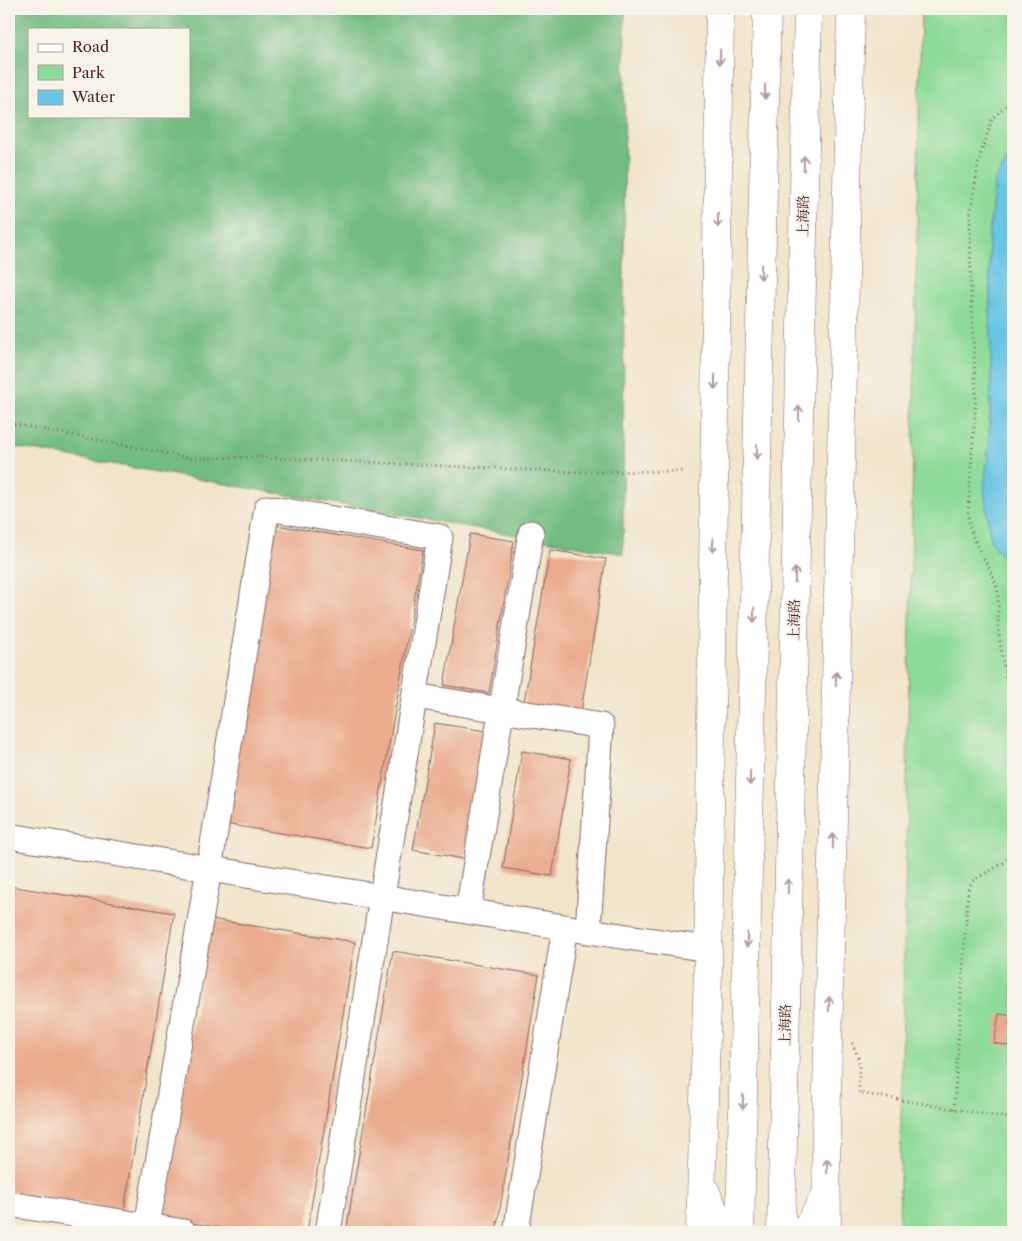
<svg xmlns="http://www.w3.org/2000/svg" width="1022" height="1241" viewBox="0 0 1022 1241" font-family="'Libre Caslon Text','Noto Serif SC',serif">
	<rect width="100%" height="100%" fill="#f7f3e8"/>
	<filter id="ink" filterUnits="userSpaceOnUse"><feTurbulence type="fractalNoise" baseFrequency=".02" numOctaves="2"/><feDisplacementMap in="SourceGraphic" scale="10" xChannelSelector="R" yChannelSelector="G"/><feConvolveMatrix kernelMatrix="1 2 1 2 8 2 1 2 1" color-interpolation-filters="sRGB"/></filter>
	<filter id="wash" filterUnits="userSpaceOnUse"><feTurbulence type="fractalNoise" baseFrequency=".0096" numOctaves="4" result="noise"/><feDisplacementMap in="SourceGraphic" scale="20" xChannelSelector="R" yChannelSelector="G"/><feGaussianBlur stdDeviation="1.12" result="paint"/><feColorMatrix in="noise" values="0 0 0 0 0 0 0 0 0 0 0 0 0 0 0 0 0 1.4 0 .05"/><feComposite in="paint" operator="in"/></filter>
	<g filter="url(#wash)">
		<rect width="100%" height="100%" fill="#f1e4ca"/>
		<path fill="#8edb99" stroke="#6c7d62" d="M921,9h92v1223h-114z"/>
		<path fill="#72bb81" stroke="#5e6d56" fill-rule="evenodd" d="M9,9h616l-2,545 -614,-108zM29,29h160v87h-160z"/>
		<path fill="#67c5e5" stroke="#587288" d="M1013,151v418l-22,-27 -7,-53 5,-45 2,-68 -2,-141 6,-54z"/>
		<g id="blocks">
			<path fill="#eaab8e" d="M276,525l147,25 -52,298 -146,-24z
				M470,534l44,7 -25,152 -45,-8z
				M550,550l56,9 -26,158 -57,-9z
				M435,723l51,8 -22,128 -51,-9z
				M522,751l49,8 -19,117 -49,-8z
				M9,886l165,27 -50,297 -115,-19z
				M210,919l145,23 -48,290h-59l-87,-14z
				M393,951l146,24 -43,257h-150z
				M999,1014l14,2 -4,30 -15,-3z"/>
		</g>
	</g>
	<g filter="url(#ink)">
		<use href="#blocks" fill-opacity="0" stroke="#846463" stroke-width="1"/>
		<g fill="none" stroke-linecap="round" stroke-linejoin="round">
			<g stroke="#846463" stroke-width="27">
				<path id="minor" d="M415,696l186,30 -13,205
					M9,836l579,95 120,18
					M468,911l63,-378
					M9,1204l175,28
					M147,1226l62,-357 58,-361 173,29 -112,695
					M516,1232l49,-305"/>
			</g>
			<g stroke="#846463" stroke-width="29">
				<path id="major" d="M704,1188l14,32 12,12
					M700,1232l8,-262 12,-961
					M798,1232l10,-6 18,-32
					M827,1232l-1,-96 25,-1127"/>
			</g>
			<g stroke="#846463" stroke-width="29">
				<path id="highway" d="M740,1232l27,-1223
					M781,1232l27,-1223"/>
			</g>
			<path stroke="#846463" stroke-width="3" stroke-dasharray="1 4" stroke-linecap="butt" d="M1013,99l-21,20 -13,41 -9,55 1,76 5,106 -8,116c1,28 19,46 28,71 5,17 0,33 3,50 3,28 10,55 14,83
				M9,423l182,35 60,-1 326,15 105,-1
				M852,1043l7,16v34l154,26
				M954,1109l14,-218 4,-10 33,-19 8,-11"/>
			<use href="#minor" stroke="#fff" stroke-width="25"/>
			<use href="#major" stroke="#fff" stroke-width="28"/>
			<use href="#highway" stroke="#fff" stroke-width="28"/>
		</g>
		<defs><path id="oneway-shaft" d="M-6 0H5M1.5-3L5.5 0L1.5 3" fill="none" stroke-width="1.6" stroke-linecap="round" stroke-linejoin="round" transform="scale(1.25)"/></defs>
		<g stroke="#ae9aa0">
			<use href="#oneway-shaft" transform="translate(720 57) rotate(91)"/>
			<use href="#oneway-shaft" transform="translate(765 92) rotate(91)"/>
			<use href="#oneway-shaft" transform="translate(804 163) rotate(-89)"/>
			<use href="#oneway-shaft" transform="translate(718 220) rotate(91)"/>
			<use href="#oneway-shaft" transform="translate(761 272) rotate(91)"/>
			<use href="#oneway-shaft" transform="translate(715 382) rotate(91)"/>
			<use href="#oneway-shaft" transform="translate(799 413) rotate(-89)"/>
			<use href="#oneway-shaft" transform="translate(757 452) rotate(91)"/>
			<use href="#oneway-shaft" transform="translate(713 545) rotate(91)"/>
			<use href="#oneway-shaft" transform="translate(795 575) rotate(-89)"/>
			<use href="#oneway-shaft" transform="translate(754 615) rotate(91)"/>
			<use href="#oneway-shaft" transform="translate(836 679) rotate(-89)"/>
			<use href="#oneway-shaft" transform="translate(750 778) rotate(91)"/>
			<use href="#oneway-shaft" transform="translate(833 841) rotate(-89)"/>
			<use href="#oneway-shaft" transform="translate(788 886) rotate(-89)"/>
			<use href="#oneway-shaft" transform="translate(747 940) rotate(91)"/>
			<use href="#oneway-shaft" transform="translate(829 1004) rotate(-89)"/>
			<use href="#oneway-shaft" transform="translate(743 1102) rotate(91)"/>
			<use href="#oneway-shaft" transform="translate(827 1166) rotate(-90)"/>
		</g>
	</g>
	<g text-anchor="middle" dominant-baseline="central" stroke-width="4" stroke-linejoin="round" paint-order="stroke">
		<g font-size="14" fill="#4a1f2b" stroke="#f7f3e8">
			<text transform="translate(803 216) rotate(-89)">上海路</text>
			<text transform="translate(794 620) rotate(-89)">上海路</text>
			<text transform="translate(785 1025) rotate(-89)">上海路</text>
		</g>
	</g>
	<rect width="1022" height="1241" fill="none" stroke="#f7f3e8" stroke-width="30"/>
	<rect x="28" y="28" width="162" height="90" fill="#f7f3e8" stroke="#b29e9c"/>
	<rect x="38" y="44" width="25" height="8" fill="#ffffff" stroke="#b29e9c"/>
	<text x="72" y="52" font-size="15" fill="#4a1f2b">Road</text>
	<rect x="38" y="65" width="25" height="15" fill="#8edb99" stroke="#b29e9c"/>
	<text x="72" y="78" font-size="15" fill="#4a1f2b">Park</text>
	<rect x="38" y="90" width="25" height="15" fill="#67c5e5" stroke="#b29e9c"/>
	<text x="72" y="102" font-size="15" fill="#4a1f2b">Water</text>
</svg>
